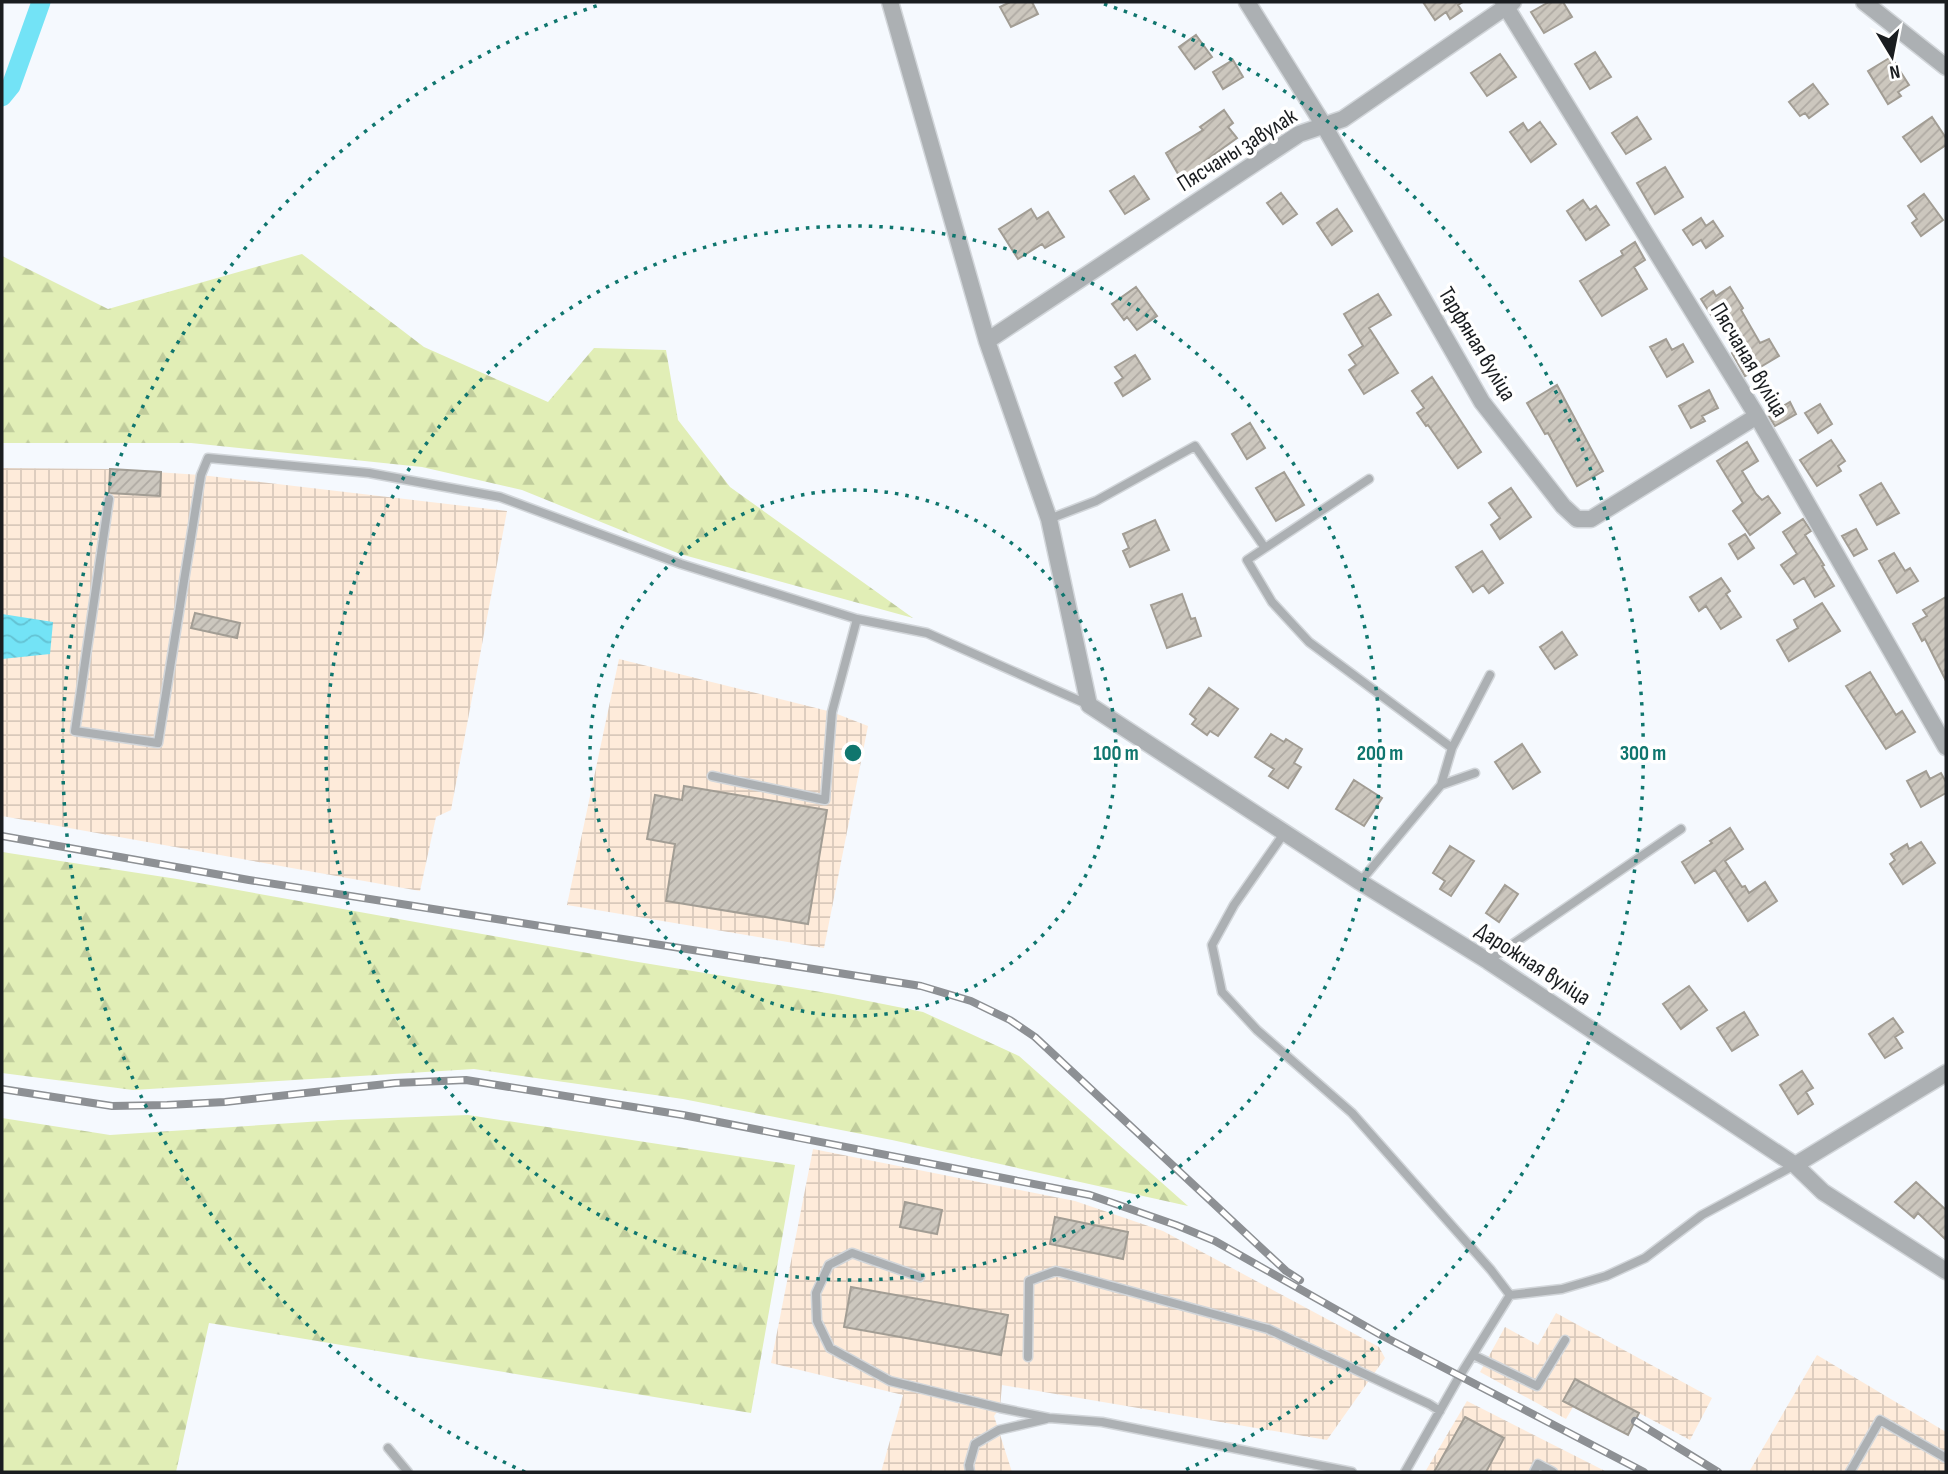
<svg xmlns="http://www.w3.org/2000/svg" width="1948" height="1474" viewBox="0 0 1948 1474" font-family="'Sofia Sans Condensed',sans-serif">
	<defs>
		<pattern id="industrial-grid" width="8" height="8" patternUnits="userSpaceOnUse" patternTransform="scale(1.75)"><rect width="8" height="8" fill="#feebda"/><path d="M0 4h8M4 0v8" fill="none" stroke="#d9c9bb"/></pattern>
		<pattern id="forest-firs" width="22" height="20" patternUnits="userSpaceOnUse" patternTransform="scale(1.75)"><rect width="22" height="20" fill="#e1eeb6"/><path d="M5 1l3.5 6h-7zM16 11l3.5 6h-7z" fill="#c0cc9c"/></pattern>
		<pattern id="water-waves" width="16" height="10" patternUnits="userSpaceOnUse" patternTransform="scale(1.75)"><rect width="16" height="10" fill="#73e3f6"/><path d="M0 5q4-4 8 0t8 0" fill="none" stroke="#63c2d3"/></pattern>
		<pattern id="building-hatch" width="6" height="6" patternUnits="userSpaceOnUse" patternTransform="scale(1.75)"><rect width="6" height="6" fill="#ccc7be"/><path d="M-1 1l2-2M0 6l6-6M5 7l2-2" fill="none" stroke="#afaaa3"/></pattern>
	</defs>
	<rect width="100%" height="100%" fill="#f5f9fe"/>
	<path fill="url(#industrial-grid)" d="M2,468l108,1 91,6 306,36 -56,299 -15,7 -16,74 -418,-75z
		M619,659l213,53 36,14 -44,222 -257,-43z
		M813,1149l262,52 88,30 216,116 6,11 -58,82 -325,-55 -2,23 -6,8 18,56h-131l22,-77 -132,-32z
		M1556,1313l156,85 -22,42 -51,-27 -11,22 -55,-28 -7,12 -86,-47 25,-45 33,18z
		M1817,1355l129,77v40h-197z
		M1467,1401l140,71h-182z"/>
	<path fill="url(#forest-firs)" d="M302,254l122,93 124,55 46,-54 72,2 12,70 52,67 183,131 -233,-64 -158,-64 -100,-23 -231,-24h-189v-187l106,53z
		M2,852l175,27 455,82 201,33 90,18 96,44 169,150 -296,-66 -209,-41 -209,-30 -341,21 -131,-17z
		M468,1115l327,50 -44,248 -542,-90 -33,149h-174v-354l108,17 228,-15z"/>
	<path fill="url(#water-waves)" d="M2,614l51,8 -3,32 -48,5z"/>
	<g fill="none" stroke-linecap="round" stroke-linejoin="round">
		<path stroke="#73e3f6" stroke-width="19" d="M2,97l9,-11 30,-84"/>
	</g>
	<path fill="url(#building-hatch)" stroke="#a29d94" stroke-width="2" d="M1010,2h22l6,12 -27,13 -11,-20z
		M1423,2h40l-5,3 4,6 -12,8 -4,-7 -11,8z
		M1549,2h14l9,15 -28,16 -13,-21z
		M1196,35l16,22 -17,12 -16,-22z
		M1595,52l16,25 -21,12 -15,-25z
		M1500,54l16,23 -29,19 -16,-23z
		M1891,57l18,28 -11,7 3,4 -13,8 -20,-33z
		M1233,60l10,17 -20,12 -10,-17z
		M1813,84l15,20 -19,14 -4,-5 -5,3 -11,-14z
		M1224,110l9,13 -5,4 9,11 -32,23 1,2 -25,16 -15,-26 37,-23 -3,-3z
		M1637,117l14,22 -25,15 -14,-21z
		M1932,117l14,21v7l-25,17 -18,-25z
		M1540,122l16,22 -25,18 -21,-30 13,-9 5,8z
		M1665,167l18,30 -28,17 -18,-31z
		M1134,176l15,23 -24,15 -15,-23z
		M1281,193l16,21 -14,10 -16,-21z
		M1924,194l19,26 -22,16 -9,-13 5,-4 -9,-13z
		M1583,200l7,10 6,-4 13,19 -23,15 -19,-29z
		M1031,209l6,10 11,-7 16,25 -19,11 -3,-4 -24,15 -19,-30z
		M1337,209l15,22 -20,14 -15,-22z
		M1701,218l5,8 7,-5 10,15 -17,12 -5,-8 -8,5 -10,-15z
		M1635,242l10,18 -11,7 13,22 -45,27 -22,-35 43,-26 -2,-4z
		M1136,287l21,29 -20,14 -10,-13 -3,3 -12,-16z
		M1730,287l13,21 -2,2 19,33 9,-4 10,17 -34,20 -13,-23 8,-5 -19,-32 -6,5 -14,-22 12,-8 3,5z
		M1378,294l13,21 -22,13 29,45 -34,21 -15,-24 7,-5 -7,-10 14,-9 -19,-32z
		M1666,339l6,11 11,-6 10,18 -26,15 -17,-30z
		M1135,355l15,24 -27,17 -8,-13 8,-5 -8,-11z
		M1432,377l49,75 -23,16 -30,-43 -2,1 -9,-13 7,-5 -12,-17z
		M1557,385l46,86 -26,15 -29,-53 -3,1 -18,-31z
		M1709,390l9,18 -16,8 3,5 -14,7 -12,-22z
		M1790,402l6,12 -21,12 -7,-11z
		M1820,404l12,20 -14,9 -13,-20z
		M1250,423l15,25 -18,11 -15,-25z
		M1831,440l14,21 -7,5 3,5 -24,15 -17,-26z
		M1747,442l11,19 -16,10 14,23 6,6 6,-4 12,17 -30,22 -17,-24 10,-8 -26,-42z
		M110,469l51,3 -1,24 -51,-3z
		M1284,472l20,33 -28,16 -20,-33z
		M1881,483l18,30 -22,12 -17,-30z
		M1511,488l20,29 -31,22 -9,-14 9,-7 -11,-15z
		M1803,519l8,12 -6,4 19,30 -2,1 12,20 -19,11 -11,-19 -10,6 -13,-19 16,-11 -14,-22z
		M1155,520l14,30 -39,17 -7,-16 6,-3 -6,-14z
		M1856,529l11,20 -13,7 -12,-20z
		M1745,534l9,14 -16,11 -9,-15z
		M1482,551l21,32 -14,10 -6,-8 -10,7 -17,-25z
		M1894,553l11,18 5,-3 8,13 -21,12 -18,-32z
		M1721,578l9,13 -4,3 15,23 -20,12 -15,-23 -7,5 -9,-14z
		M1182,594l9,25 4,-1 6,18 -34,12 -16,-43z
		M1946,597v84l-21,-42 -3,2 -9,-17 14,-8 -4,-6z
		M1822,603l18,28 -51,30 -12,-21 21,-12 -4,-8z
		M195,613l45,10 -3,15 -46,-10z
		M1562,632l15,23 -22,14 -15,-22z
		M1870,672l26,43 6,-4 13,21 -29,17 -40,-63z
		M1209,688l29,21 -20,27 -8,-5 -3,4 -15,-11 4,-5 -6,-5z
		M1271,734l13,8 2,-3 16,10 -8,14 7,4 -13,21 -19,-12 5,-7 -19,-12z
		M1522,744l18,28 -27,17 -18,-27z
		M1926,771l4,8 11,-6 5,9v11l-25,14 -14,-26z
		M1354,780l28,18 -18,28 -28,-17z
		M684,786l143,24 -19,114 -142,-23 9,-57 -28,-5 8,-44 27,5z
		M1730,828l13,21 -18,12 17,26 3,-1 4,7 16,-11 12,19 -29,20 -33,-51 -20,13 -13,-21 30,-19 -2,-2z
		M1921,842l14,21 -32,21 -13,-20 5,-4 -4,-6 16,-10 2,5z
		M1450,846l24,15 -23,35 -11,-7 5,-8 -12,-8z
		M1505,885l13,9 -19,28 -13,-9z
		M1689,986l18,24 -26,19 -18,-25z
		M1744,1012l14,23 -26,16 -15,-23z
		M1893,1018l10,14 -8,5 7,11 -17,10 -16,-24z
		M1802,1071l11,17 -7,4 7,12 -15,10 -18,-29z
		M1916,1182l30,28v30l-28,-27 -4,5 -19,-16z
		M905,1202l37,8 -5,24 -37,-7z
		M1055,1217l73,15 -5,27 -73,-15z
		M851,1287l157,28 -7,40 -157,-28z
		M1575,1379l64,34 -11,22 -65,-34z
		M1465,1417l39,21 -18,34h-52z"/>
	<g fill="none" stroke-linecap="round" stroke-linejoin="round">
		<g stroke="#d2d6da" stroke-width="11">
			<path id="service" d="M109,499l-34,232 83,12 43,-268 7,-17 161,15 131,24 181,67 176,55 70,14 162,72
				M1049,519l47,-18 99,-55 70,102 -18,12 25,42 37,40 143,106
				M1265,548l104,-69
				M712,776l113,24 7,-88 25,-93
				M1441,785l34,-12
				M1285,832l-51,73 -22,40 10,47 35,38 95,83 139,157 19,25
				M1360,882l81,-97 11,-37 38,-73
				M1488,961l193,-132
				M920,1277l-68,-24 -23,12 -13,28 1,28 13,27 60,33 110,27 49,10 53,4 250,50
				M1473,1355l64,31 28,-46
				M1028,1357l1,-76 27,-10 212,58 161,75 11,7
				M388,1448l20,24
				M970,1472l-1,-7 6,-21 24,-14 47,-11
				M1405,1472l54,-95 51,-82 52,-6 44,-13 39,-18 57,-43 93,-50
				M1534,1472l4,-8 15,8
				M1850,1472l30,-52 66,38"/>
		</g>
		<g stroke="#d2d6da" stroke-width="19">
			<path id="minor" d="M890,2l97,339 62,178 40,186 271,177 128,79 307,204 28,27 123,79
				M1247,2l76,122 159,278 81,104 14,13h14l166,-103
				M1503,2l254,414 189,331
				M1864,2l82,65
				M987,341l312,-207 44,-15 170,-117
				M1795,1165l151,-92"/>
		</g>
		<use href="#service" stroke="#acb0b3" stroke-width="8"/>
		<use href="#minor" stroke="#acb0b3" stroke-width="16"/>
		<g stroke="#8d9094" stroke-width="8">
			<path id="rail" d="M2,836l247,44 672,106 50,15 39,19 25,17 251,234 14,9
				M2,1089l110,17 55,-1 58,-3 170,-19 71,-3 217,35 407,80 86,30 39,16 166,94 263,137
				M1635,1421l83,51"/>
		</g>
		<use href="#rail" stroke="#fff" stroke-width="5" stroke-dasharray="16" stroke-linecap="butt"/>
	</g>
	<g fill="none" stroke="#0f766e" stroke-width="3.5" stroke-dasharray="3.5 7">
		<circle cx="853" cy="753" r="263"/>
		<circle cx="853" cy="753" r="527"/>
		<path d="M525 1472A790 790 0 0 1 602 4M1104 4A790 790 0 0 1 1181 1472"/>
	</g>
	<g text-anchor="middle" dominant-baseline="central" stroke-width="7" stroke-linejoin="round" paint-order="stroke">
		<g font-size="23" fill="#1a1d20" stroke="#fff">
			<text transform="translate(1237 150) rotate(-32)">Пясчаны завулак</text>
			<text transform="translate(1477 344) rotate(59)">Тарфяная вуліца</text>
			<text transform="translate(1749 360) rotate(59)">Пясчаная вуліца</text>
			<text transform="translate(1533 964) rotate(33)">Дарожная вуліца</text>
		</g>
	</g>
	<circle cx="853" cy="753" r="10" fill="#0f766e" stroke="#fff" stroke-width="3.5"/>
	<g font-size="21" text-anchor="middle" font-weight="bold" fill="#0f766e" stroke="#fff" stroke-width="7" stroke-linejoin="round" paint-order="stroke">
		<text x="1116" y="760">100 m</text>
		<text x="1380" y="760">200 m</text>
		<text x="1643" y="760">300 m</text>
	</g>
	<rect width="1948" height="1474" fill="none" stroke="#1a1d20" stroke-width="7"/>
	<g transform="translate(1892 56) rotate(170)" stroke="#ffffff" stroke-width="5" paint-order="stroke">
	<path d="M0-5L12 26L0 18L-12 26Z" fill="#1a1d20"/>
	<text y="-10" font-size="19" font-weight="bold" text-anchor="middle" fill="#1a1d20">N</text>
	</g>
</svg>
